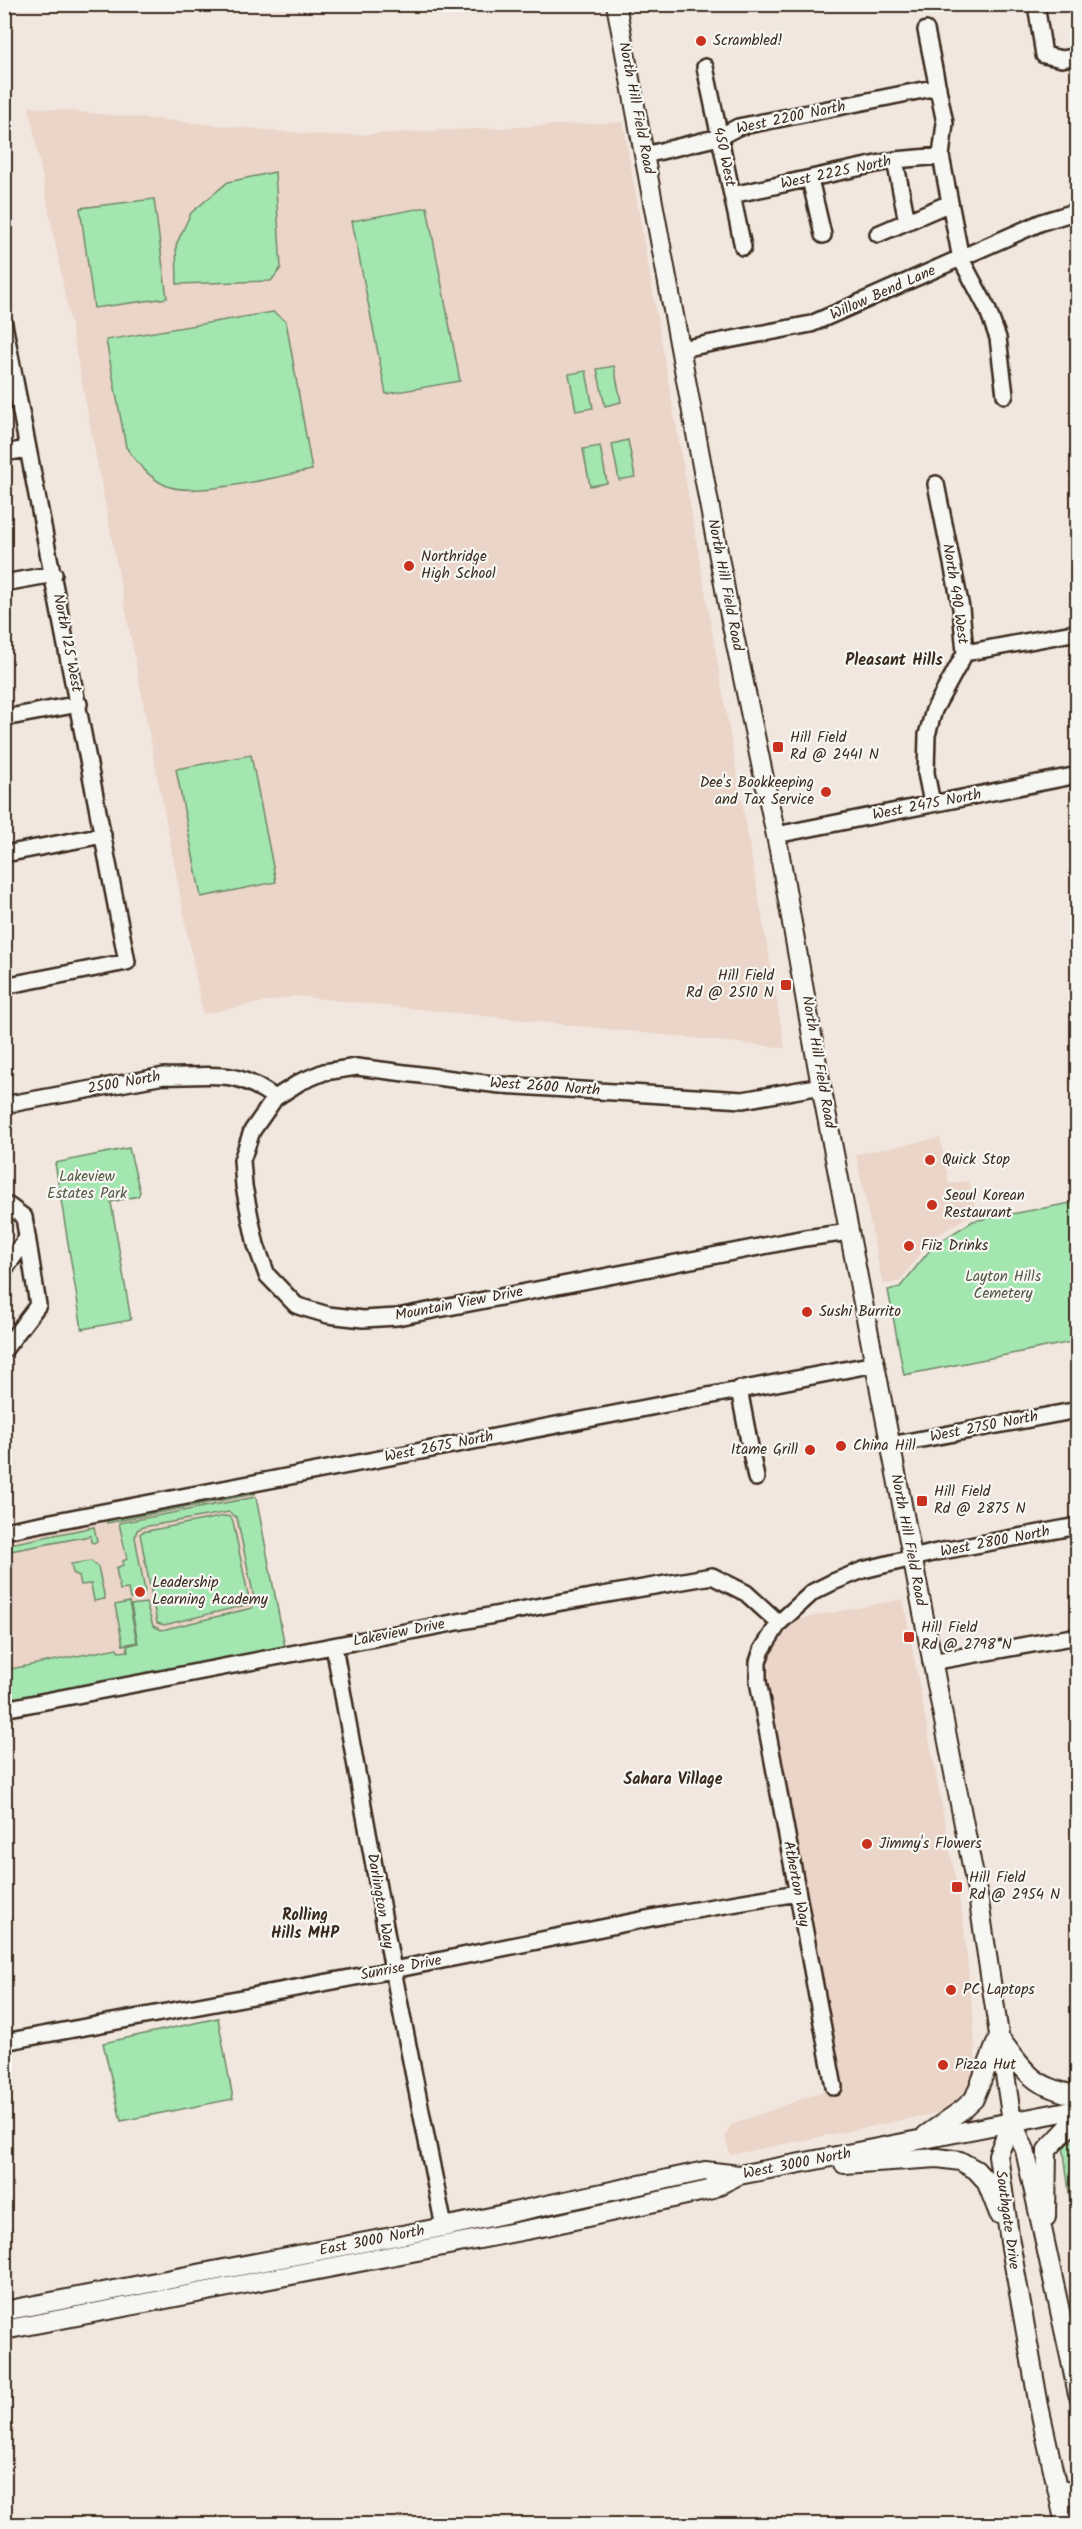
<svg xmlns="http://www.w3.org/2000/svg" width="1082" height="2529" viewBox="0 0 1082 2529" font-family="Kalam,sans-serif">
	<rect width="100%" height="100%" fill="#f1e7df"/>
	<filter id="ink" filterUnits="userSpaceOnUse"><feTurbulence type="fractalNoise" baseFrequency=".0167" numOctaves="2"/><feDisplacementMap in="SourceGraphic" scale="12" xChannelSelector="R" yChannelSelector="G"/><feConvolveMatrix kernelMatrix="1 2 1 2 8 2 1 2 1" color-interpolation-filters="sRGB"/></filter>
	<g filter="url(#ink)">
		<path fill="#ebd4c8" d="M29,107l300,29 294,-14 162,926 -490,-52 -92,18z
			M940,1138l9,46 20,-3 7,34 -9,2 -37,23 -30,41 -17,4 -27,-131z
			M256,1491l29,152 -280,55v-158z
			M903,1599l60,320 11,108 2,49 -2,11 -22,22 -10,3 -212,43 -5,-19 6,-11 109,-40 -69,-369 -5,-34 2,-22 14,-27 12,-13z"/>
		<path fill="#a3e6b0" stroke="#6f8867" stroke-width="1.5" d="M275,172l6,96 -10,13 -94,3 -1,-39 15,-32 37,-31z
			M154,199l13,99 -73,10 -14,-100z
			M427,207l33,174 -74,13 -34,-173z
			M273,312l13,9 26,149c-33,6 -120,29 -147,15 -17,-8 -29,-23 -39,-38l-20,-107z
			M614,366l7,36 -16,4 -8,-37z
			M586,371l7,37 -17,3 -7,-37z
			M628,440l7,37 -16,3 -7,-36z
			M600,446l7,37 -17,3 -7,-37z
			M251,755l25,127 -75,15 -25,-128z
			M129,1148l11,44 -2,4 -27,6 20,118 -49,9 -27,-166z
			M1077,1202v139l-173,34 -16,-85 12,-3 34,-42 39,-24z
			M255,1492v2l-148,29 1,-3z
			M256,1497l29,150 -280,53v-30l112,-22 2,4 9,-1 -1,-5 11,-3 -7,-38 15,-2 7,23 9,4 90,-22 3,-6 -18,-84 -8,-6 -86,15 -6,3 -2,7 10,54 -3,5 -12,3 -2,-10 -8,1 -4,-22 7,-3v-4l4,-2 -8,-36z
			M225,1516l6,1 2,5 17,82 -86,21 -7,-2 -17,-89 2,-2z
			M94,1527l3,14 -3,2 -3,-1 -1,-6 -85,16v-7z
			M91,1561l7,6 7,32 -11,2 -3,-17 -10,1 -2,-9 -6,-3 -2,-9z
			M129,1602l8,40 -14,3 -8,-40z
			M218,2018l15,81 -112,22 -18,-78z
			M1077,2141v116l-14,-113z"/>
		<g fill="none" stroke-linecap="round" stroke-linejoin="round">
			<g stroke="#3b2a1e" stroke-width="20">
				<path id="minor" d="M1036,4l8,51 18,4 16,-3
					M926,30l19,93 -4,33 20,103 26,49 11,30 7,57
					M705,67l38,180
					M645,155l74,-18 19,-10 200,-40
					M895,160l12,62
					M810,179l13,56
					M732,195l163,-35 46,-4
					M878,234l72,-31
					M4,324l123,638 -123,24
					M681,349l130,-25 231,-102 36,-11
					M4,453l24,-4
					M4,583l50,-9
					M965,653l113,-21
					M4,718l75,-14
					M932,803l-6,-30 1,-38 7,-25 31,-57 -4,-45 -25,-124
					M776,835l302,-60
					M10,853l93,-18
					M821,1086l-78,14 -243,-15 -143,-18 -33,5 -24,10 -25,16 -23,33 -10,29 2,26 6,31 6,28 11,30 29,30 5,2 27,8 35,4 34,-2 408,-79 45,-6
					M4,1105l160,-29c49,2 67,-10 111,22
					M4,1206h5l15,11 14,88 -34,45
					M4,1270l23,-32
					M739,1389l17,89
					M890,1445l188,-35
					M4,1531l871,-167
					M334,1646l59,324 51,257
					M931,1662l147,-26
					M4,1709l558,-107 150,-26 34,17 33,30
					M4,2042l389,-72 273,-55 131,-22
					M834,2087l-76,-406v-19l4,-12 17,-27 34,-31 20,-10 30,-12 74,-18 141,-26"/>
			</g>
			<g stroke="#3b2a1e" stroke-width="22">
				<path id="major" d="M616,4l114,612 49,234 42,236 158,816 33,219 13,29 53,244
					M1000,2039c29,36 30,46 78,57
					M1012,2121l-14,34 12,87 29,164 26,118
					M926,2135l36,-25 12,-11 24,-60
					M844,2164l94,-6 22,3 16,9 10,11 13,33
					M1046,2217l1,-67 31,-33
					M4,2311l440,-84 261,-56 34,4
					M4,2330l543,-104 162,-36 30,-15 339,-66
					M1057,2487l21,11"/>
			</g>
			<use href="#minor" stroke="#f6f6f2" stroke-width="15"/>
			<use href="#major" stroke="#f6f6f2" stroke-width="18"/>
		</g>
	</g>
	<g fill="#c8321e" stroke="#f6f6f2" stroke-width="2">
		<circle cx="701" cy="41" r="6"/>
		<circle cx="409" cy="566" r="6"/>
		<rect x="772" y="741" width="12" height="12" rx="3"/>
		<circle cx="826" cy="792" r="6"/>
		<rect x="780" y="979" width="12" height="12" rx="3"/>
		<circle cx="930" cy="1160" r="6"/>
		<circle cx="932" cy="1205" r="6"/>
		<circle cx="909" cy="1246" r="6"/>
		<circle cx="807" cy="1312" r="6"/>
		<circle cx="841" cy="1446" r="6"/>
		<circle cx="810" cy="1450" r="6"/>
		<rect x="916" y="1495" width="12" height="12" rx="3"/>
		<circle cx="140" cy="1592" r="6"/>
		<rect x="903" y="1631" width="12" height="12" rx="3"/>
		<circle cx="867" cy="1844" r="6"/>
		<rect x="951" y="1881" width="12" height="12" rx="3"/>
		<circle cx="951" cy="1990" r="6"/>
		<circle cx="943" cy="2065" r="6"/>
	</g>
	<g text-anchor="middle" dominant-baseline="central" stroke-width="4.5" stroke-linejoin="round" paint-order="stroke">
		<g font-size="15" fill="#3b2a1e" stroke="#f6f6f2" text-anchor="start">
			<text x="713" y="41">Scrambled!</text>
			<text x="421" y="557">Northridge<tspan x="421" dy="17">High School</tspan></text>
			<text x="790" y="738">Hill Field<tspan x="790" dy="17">Rd @ 2441 N</tspan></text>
			<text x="814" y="783" text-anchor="end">Dee's Bookkeeping<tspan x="814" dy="17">and Tax Service</tspan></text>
			<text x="774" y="976" text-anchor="end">Hill Field<tspan x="774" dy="17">Rd @ 2510 N</tspan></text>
			<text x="942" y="1160">Quick Stop</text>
			<text x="944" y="1196">Seoul Korean<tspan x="944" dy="17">Restaurant</tspan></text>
			<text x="921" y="1246">Fiiz Drinks</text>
			<text x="819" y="1312">Sushi Burrito</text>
			<text x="853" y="1446">China Hill</text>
			<text x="798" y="1450" text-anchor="end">Itame Grill</text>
			<text x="934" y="1492">Hill Field<tspan x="934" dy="17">Rd @ 2875 N</tspan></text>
			<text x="152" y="1583">Leadership<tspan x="152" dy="17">Learning Academy</tspan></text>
			<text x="921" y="1628">Hill Field<tspan x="921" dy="17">Rd @ 2798 N</tspan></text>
			<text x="879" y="1844">Jimmy's Flowers</text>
			<text x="969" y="1878">Hill Field<tspan x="969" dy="17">Rd @ 2954 N</tspan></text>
			<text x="963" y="1990">PC Laptops</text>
			<text x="955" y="2065">Pizza Hut</text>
		</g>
		<g font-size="15" fill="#3b2a1e" stroke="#f6f6f2">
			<text transform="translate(636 108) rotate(79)">North Hill Field Road</text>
			<text transform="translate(791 118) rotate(-12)">West 2200 North</text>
			<text transform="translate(724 157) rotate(78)">450 West</text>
			<text transform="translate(836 173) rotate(-12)">West 2225 North</text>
			<text transform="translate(883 293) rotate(-24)">Willow Bend Lane</text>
			<text transform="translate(725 585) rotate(79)">North Hill Field Road</text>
			<text transform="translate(955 594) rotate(81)">North 490 West</text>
			<text transform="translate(67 643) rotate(79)">North 125 West</text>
			<text transform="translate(927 805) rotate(-11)">West 2475 North</text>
			<text transform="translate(818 1062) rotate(80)">North Hill Field Road</text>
			<text transform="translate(124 1083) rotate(-10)">2500 North</text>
			<text transform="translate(545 1087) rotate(4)">West 2600 North</text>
			<text transform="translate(459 1304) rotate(-11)">Mountain View Drive</text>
			<text transform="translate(984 1427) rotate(-11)">West 2750 North</text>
			<text transform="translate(439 1447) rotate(-11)">West 2675 North</text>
			<text transform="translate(908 1540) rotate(79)">North Hill Field Road</text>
			<text transform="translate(995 1542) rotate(-11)">West 2800 North</text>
			<text transform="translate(399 1633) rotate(-11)">Lakeview Drive</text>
			<text transform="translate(796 1884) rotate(79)">Atherton Way</text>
			<text transform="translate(380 1901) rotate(80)">Darlington Way</text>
			<text transform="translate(401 1968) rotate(-11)">Sunrise Drive</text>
			<text transform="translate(797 2164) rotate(-11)">West 3000 North</text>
			<text transform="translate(1007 2220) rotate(82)">Southgate Drive</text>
			<text transform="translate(372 2241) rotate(-11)">East 3000 North</text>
		</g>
		<g font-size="15" fill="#555942" stroke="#f6f6f2">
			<text x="87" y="1177">Lakeview<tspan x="87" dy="17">Estates Park</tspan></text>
			<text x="1003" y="1277">Layton Hills<tspan x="1003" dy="17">Cemetery</tspan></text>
		</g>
		<g font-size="16" font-weight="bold" fill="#3b2a1e" stroke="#f6f6f2">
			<text x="894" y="660">Pleasant Hills</text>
			<text x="673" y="1779">Sahara Village</text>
			<text x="305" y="1915">Rolling<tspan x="305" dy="18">Hills MHP</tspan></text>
		</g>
	</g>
	<rect width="1082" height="2529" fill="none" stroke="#f6f6f2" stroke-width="24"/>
	<rect x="12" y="12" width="1058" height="2505" fill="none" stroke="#3b2a1e" stroke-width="2" filter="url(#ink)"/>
</svg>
